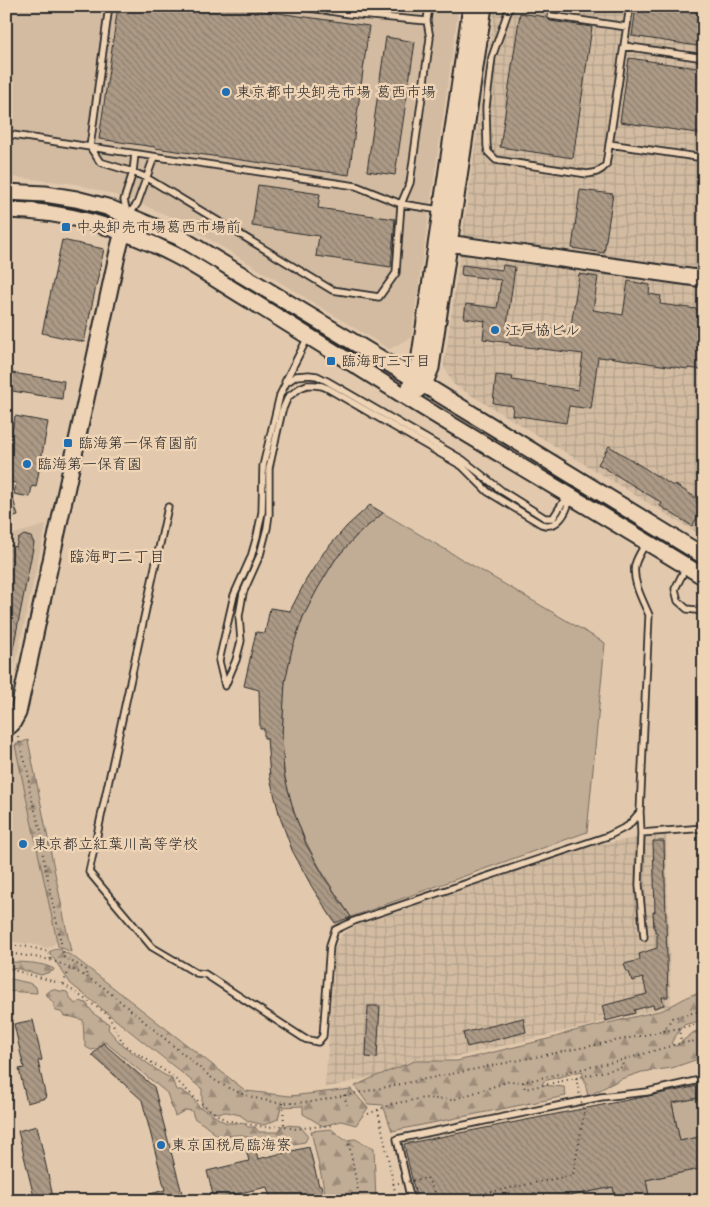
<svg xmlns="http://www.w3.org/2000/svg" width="710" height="1207" viewBox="0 0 710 1207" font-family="'Shantell Sans','Klee One',sans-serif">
	<defs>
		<pattern id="industrial-grid" width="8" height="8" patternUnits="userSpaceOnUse" patternTransform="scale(1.25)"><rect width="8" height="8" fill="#d2bba1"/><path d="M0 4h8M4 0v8" fill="none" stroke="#b4a18b"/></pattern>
		<pattern id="forest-firs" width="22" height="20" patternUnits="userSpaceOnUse" patternTransform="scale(1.25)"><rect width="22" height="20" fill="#c1ac95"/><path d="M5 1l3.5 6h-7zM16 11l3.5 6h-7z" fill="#9d8c7a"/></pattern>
		<pattern id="building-back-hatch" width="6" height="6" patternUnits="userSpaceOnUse" patternTransform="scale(1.25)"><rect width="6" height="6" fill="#ac9a86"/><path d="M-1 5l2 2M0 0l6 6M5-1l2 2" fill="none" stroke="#8c7e6e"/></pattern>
	</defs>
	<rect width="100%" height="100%" fill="#e2c9ad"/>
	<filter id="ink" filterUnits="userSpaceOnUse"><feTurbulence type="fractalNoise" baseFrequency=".02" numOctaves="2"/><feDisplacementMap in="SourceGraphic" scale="10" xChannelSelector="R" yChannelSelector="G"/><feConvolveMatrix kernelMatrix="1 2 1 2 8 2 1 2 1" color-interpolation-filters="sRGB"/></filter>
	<g filter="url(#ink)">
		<path fill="#d2bba1" d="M6,6h453l-48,332 -22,11 -211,-129 -46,-20 -56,-16 -53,-6 -17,-1z
			M46,525l-40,182v-171z
			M17,742l8,30 33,170 -10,6 -18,-4 -24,-3v-197z"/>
		<path fill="url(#industrial-grid)" d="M495,6h209v531l-251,-153 -9,-18z
			M666,833l5,173 -346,82 10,-141 7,-13 14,-8 233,-80z"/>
		<path fill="#c1ac95" stroke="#766c60" d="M383,513l222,130 -18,189 -236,85c-22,-33 -43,-66 -57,-103 -11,-31 -13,-64 -11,-97 0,-12 0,-23 2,-34 4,-40 26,-91 50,-123 13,-18 31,-33 48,-47z
			M704,1097v39l-24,5 -8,-38z
			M704,1168v33h-54l-4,-21z
			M613,1187l3,14h-71z"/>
		<path fill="url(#forest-firs)" stroke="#766c60" d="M28,740l43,212 -13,-6 -43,-201z
			M57,948l17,9 172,134 44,5 61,-7 17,19 -12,17 -15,-4 -18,5 -20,-12v-8l-22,1 -3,12 -14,6 -16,-4 -8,-6 -13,-3 -14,1 -11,-7v-17l-131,-105 -22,-32z
			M6,962c14,0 36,0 48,7l-1,2 -12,4 -21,-6 -14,-1z
			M6,978l23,5 7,4 1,6 -31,-2z
			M52,989l8,2 7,1 6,10 3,2 4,-3 6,2 8,11 15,10 -1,5 13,15 40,29 11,6 4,11h5l12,8 5,8 28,17h17l5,4h7l4,5h19l5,-7 17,1 8,10 -3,6 -36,6 -26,-13 -25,1 -15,-12 -9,-6 -2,-7 -6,-1 -11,6 -8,-23 -62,-51 -4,6 -10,2 -5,-3 -2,-7 -1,-20 -11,-3 -8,-1 -3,-4 -5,-1 -3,-8 -7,-9z
			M704,993v27l-21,5 -12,18 5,3 18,-14 10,-2v27l-32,11 -30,4 -21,7 -33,17 -6,-25 -38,10 -2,4 22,2 2,9 -174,35 -9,-26 -15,-1 -13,-18 19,-9 41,-16h42l99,-24 14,-5 93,-22 28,-15z
			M331,1129l14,11 10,-1 19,9 2,53h-49l-16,-70z"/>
		<path fill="url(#building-back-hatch)" stroke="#2b2b2b" d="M118,6h111l140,20 -20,149 -194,-27v-1l-56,-8z
			M636,6h68v41l-72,-11z
			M520,13l26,4 4,4 42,6 -19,131 -73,-11z
			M386,37l29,5 -20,133 -28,-4z
			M629,58l75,11v65l-84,-12z
			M258,185l62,9 -2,14 77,11 -4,48 -75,-11 3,-20 -67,-10z
			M580,190l33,4 -9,59 -32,-5z
			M62,240l42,9 -20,93 -42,-9z
			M462,265l40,5 1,-5 12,2 -8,58 11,2 -1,2 25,3 1,-4 27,4 9,-58 19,3 -5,33 30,5 5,-34 22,4 -1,9 12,2 -1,8 37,5v2l7,1v58l-16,-2v1l-80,-12v1l-10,-1 -7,52 -22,-3 -3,17 -54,-8 1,-9 -20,-3 3,-28 17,2 -1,3 66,10 5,-36 -73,-9v-2l-27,-4 2,-18 -21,-3 2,-14 31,4 4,-28 -40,-5z
			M6,372l58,9 -2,18 -56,-9z
			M15,416l33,6 -12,65 -4,-1 -2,11 -16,-3 2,-11 -10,-2v-19z
			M609,446l64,40 1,-2 24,15 -2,3 8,5 -12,19 -32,-20 2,-3 -64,-39z
			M6,485h3l9,31 -12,3z
			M370,505l13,8 -27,23 -21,24 -17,28 -15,29 -11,32 -7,33 -3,53 2,39 10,38 12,32 20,36 25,37 -16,6 -23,-36 -20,-37 -12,-33 -10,-39 -3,-40h-3v-9h-4l-1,-39 -15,-4 12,-54 9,1 5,-25 20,3 16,-31 18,-28 23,-26z
			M24,535l7,2 3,6 -24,121 -4,-1v-119l10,3 2,-8z
			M653,841h11l4,156h-6l2,8 -10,3 -1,-3 -19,5 1,3 -29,8 -4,-15 45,-12 -4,-16 -11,3 -3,-9h-2l-3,-8 16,-4 -1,-6 18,-6v-16h-2v-4l-1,1 -1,-17h2z
			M368,1006h12l-3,52 -11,-1z
			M523,1018l3,14 -59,15 -4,-14z
			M33,1020l9,40 -4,1 8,37 -19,5 -8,-34 5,-1 -10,-44z
			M103,1043l51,44 30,114h-49v-3l30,-8 -23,-90 -50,-45z
			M704,1085v12l-32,6 8,38 24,-5v32l-58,12 4,21h-34l-3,-14 -68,14h-128l-13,-57z
			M37,1126l17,75h-19l-17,-70z
			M254,1143l4,16 51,-12 10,39 2,-1 4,16h-34v-4l-20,4 -4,-14 -53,12 -7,-28 42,-10 -4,-16z"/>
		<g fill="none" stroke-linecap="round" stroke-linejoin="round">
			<g stroke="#2b2b2b" stroke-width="9">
				<path id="service" d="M298,6l51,8 78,7 2,-15
					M510,6l-18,51 -6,50 1,39 1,6 8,8 91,14c8,-1 13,-2 19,-9l24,-159
					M551,16l76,11
					M427,21l3,17 -20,145 -9,21 39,6
					M624,46l80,12
					M6,134l84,13 266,39 45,18 -5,69 -17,24 -47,-7 -185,-112 -14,-6 -33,-10 -10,-15 19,-141
					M609,144l95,14
					M127,213l-3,-13 9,-28 2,-18
					M129,214l8,-10 17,-47
					M285,382l23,-45
					M168,507l-79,365 63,75 44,26 9,1 100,65 13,3 5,-6 7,-91 5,-15 19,-9 254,-85 20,-10 12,-14 9,-197c-6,-14 -17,-33 -14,-50 2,-8 7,-15 11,-22
					M686,567l-11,22 3,12 9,8 17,2
					M225,686l-6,-25 15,-66 17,-38 6,-21 5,-24 1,-46 17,-71 6,-12 10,-7 13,-1 8,1 10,5 136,79 39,31 43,27h8l9,-14 7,-6
					M225,686l11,-26 5,-19 -2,-25 4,-23 17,-38 7,-27 2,-14v-46l13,-57 6,-14 12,-9 7,-3h7l8,1 5,2 135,78 26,26 53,32c17,6 26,-12 29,-26
					M640,812l1,21 -2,52 5,52
					M641,833l63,-5
					M411,1201l-14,-62 204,-42 46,-5 57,-13"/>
			</g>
			<g stroke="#2b2b2b" stroke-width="19">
				<path id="tertiary" d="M6,192l39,2 31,5 31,8 72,30 234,141 291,178
					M6,210c59,1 117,18 169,45 27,14 52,32 78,47 52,32 102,63 153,95 99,61 199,119 298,180
					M440,242l264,37
					M410,387l9,-25 52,-356
					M416,391l8,-6 7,-17 53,-362
					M6,729l6,-5 6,-11 100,-462 7,-27"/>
			</g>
			<path stroke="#2b2b2b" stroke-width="2" stroke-dasharray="1 4" stroke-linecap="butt" d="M18,737l10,35 2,21 11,38 2,25 21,101 23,13 -1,5
				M6,945l24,2 19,5 2,9
				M6,953c15,2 30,4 44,7 19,6 37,17 53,27l110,92c23,15 51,24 79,24 6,0 13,-1 20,-1l392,-79
				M6,968l57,16 45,31 16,30 47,30 27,26 27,19 40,7 19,-1 10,3 38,-4
				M63,984l7,-16
				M679,1028l2,15
				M664,1031l8,-13 32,-8
				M523,1082l2,7 51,-11 47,-11 -1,-7
				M344,1095l3,10
				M283,1103l1,23
				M378,1110l19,91
				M368,1114l24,-10 32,-6 28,2 58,-19 13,1 99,-22 59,-17 23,-3
				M349,1144l11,57
				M427,1178l13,23
				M447,1201l126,-26 11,-61"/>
			<use href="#service" stroke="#eed3b5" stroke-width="5.5"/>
			<use href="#tertiary" stroke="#eed3b5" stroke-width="15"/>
			<path stroke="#2b2b2b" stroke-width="2" stroke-dasharray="1 4" stroke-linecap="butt" d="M576,1078l8,36
				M393,1184l34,-6"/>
		</g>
	</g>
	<g fill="#1f6fb2" stroke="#eed3b5" stroke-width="2">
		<circle cx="226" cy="92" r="5"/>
		<rect x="61" y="222" width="10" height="10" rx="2.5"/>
		<circle cx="495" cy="330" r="5"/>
		<rect x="326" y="356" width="10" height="10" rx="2.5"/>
		<rect x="63" y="438" width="10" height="10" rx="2.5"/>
		<circle cx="27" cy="464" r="5"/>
		<circle cx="23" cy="844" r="5"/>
		<circle cx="161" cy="1145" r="5"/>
	</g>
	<g text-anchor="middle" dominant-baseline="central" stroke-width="5" stroke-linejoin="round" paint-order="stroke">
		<g font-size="15" fill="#2b2b2b" stroke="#eed3b5" text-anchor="start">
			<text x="236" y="92">東京都中央卸売市場 葛西市場</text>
			<text x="76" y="227">中央卸売市場葛西市場前</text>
			<text x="505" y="330">江戸協ビル</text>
			<text x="341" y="361">臨海町三丁目</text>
			<text x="78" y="443">臨海第一保育園前</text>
			<text x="37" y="464">臨海第一保育園</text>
			<text x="33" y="844">東京都立紅葉川高等学校</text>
			<text x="171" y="1145">東京国税局臨海寮</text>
		</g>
		<g font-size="16" fill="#2b2b2b" stroke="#eed3b5">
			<text x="117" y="556">臨海町二丁目</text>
		</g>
	</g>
	<rect width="710" height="1207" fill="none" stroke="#eed3b5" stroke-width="25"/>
	<rect x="12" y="12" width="685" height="1182" fill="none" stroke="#2b2b2b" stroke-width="2" filter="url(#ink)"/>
</svg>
